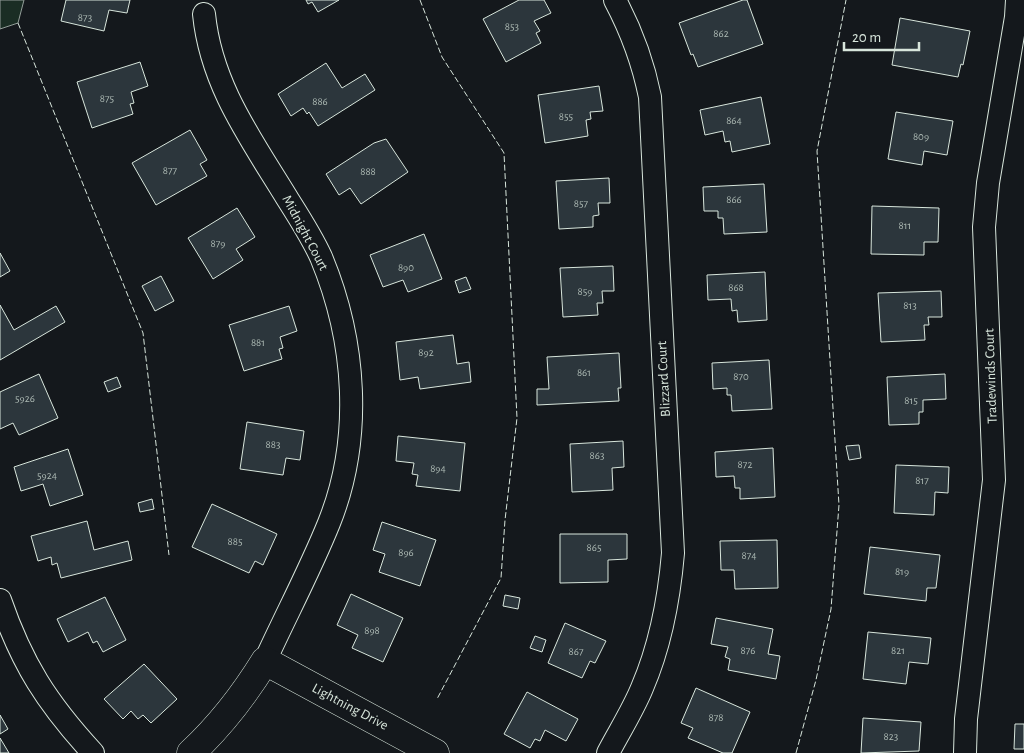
<svg xmlns="http://www.w3.org/2000/svg" width="1024" height="753" viewBox="0 0 1024 753" font-family="'Alegreya Sans',sans-serif">
	<rect width="100%" height="100%" fill="#14181c"/>
	<path fill="#1a2d24" stroke="#939e99" d="M0,0h24l-6,23 -18,6z"/>
	<path fill="#2c363c" stroke="#d8e6dc" d="M66,0h64l-3,13 -18,-3 -5,21 -43,-10z
		M306,0h33l-21,12 -6,-10 -4,2z
		M519,0h25l7,13 -17,8 6,10 -4,2 5,10 -35,19 -23,-43z
		M743,0h4l16,44 -65,23 -5,-13 -2,1 -12,-32z
		M900,18l70,13 -7,34 -2,-1 -3,13 -66,-12z
		M140,62l8,24 -17,6 3,11 -4,1 3,10 -41,14 -15,-46z
		M326,63l16,25 23,-14 10,16 -57,36 -9,-14 -2,2 -4,-6 -12,8 -13,-22z
		M599,86l4,25 -13,1 1,7 -5,1 2,16 -43,7 -7,-48z
		M761,97l9,47 -38,8 -2,-11 -5,1 -2,-11 -18,4 -5,-25z
		M896,112l57,9 -6,34 -23,-4 -2,14 -34,-6z
		M190,130l17,30 -7,4 7,12 -51,29 -24,-42z
		M386,139l22,33 -47,32 -11,-16 -11,7 -13,-21 48,-31z
		M609,178l1,25h-12l1,12 -6,1v11l-34,2 -3,-48z
		M764,184l3,48 -43,2 -1,-16h-5v-7h-14l-1,-24z
		M872,206l67,2 -1,34h-14v13l-53,-1z
		M237,208l18,29 -19,12 7,11 -30,19 -25,-41z
		M424,234l18,45 -34,13 -5,-12 -20,7 -13,-32z
		M0,253l10,18 -10,6z
		M613,266l1,25h-12l1,12h-6l1,12 -35,2 -3,-49z
		M765,272l2,48 -29,2 -1,-12 -5,1 -1,-12 -23,1 -1,-25z
		M161,276l13,25 -19,10 -13,-25z
		M466,277l5,12 -12,4 -4,-12z
		M941,291l1,26h-14l1,8h-5l1,15 -44,2 -3,-49z
		M0,305l14,25 42,-24 9,16 -65,38z
		M289,306l8,25 -17,6 3,11 -4,1 3,10 -38,12 -15,-46z
		M453,335l4,29 12,-2 2,20 -51,7 -2,-12 -18,3 -4,-38z
		M619,353l2,35h-3l1,13 -82,4v-16h12l-2,-32z
		M769,360l3,49 -40,2 -1,-16h-4v-7l-14,1 -1,-26z
		M39,374l19,44 -39,17 -6,-12 -13,6v-37z
		M945,374l1,25 -23,1v12h-4v12l-30,1 -2,-48z
		M117,377l4,10 -13,5 -4,-10z
		M247,422l57,9 -4,29 -14,-2 -3,17 -43,-6z
		M398,436l67,7 -5,48 -44,-5 2,-11 -6,-1 2,-11 -18,-2z
		M623,441l1,26 -12,1 1,22 -41,2 -2,-48z
		M859,445l2,13 -12,2 -3,-14z
		M773,448l2,49 -35,2v-11h-5l-1,-12 -18,1 -1,-25z
		M68,449l15,46 -33,11 -7,-22 -22,7 -7,-24z
		M896,465l53,2 -1,26 -13,-1 -1,23 -40,-2z
		M152,499l2,10 -14,3 -2,-9z
		M212,504l65,30 -14,31 -8,-4 -6,12 -57,-26z
		M87,521l7,29 34,-9 4,19 -71,18 -4,-15 -5,2 -1,-8 -13,4 -7,-25z
		M382,522l54,18 -16,46 -41,-14 6,-18 -12,-4z
		M560,534h67v25l-19,1v22l-48,1z
		M777,540l1,48 -43,1 -1,-19h-13l-1,-29z
		M870,547l70,8 -4,33h-9l-1,13 -62,-7z
		M351,594l52,24 -20,44 -31,-14 6,-13 -21,-10z
		M505,595l15,3 -2,11 -15,-3z
		M105,597l21,43 -23,12 -6,-11 -4,2 -5,-11 -20,10 -11,-23z
		M716,618l57,11 -5,25 12,2 -4,23 -48,-9 2,-11 -5,-2 3,-10 -17,-3z
		M565,623l41,18 -11,22 -5,-2 -8,17 -34,-15z
		M868,632l63,6 -3,26 -19,-2 -3,22 -43,-5z
		M535,636l11,4 -4,12 -12,-4z
		M144,664l33,35 -26,24 -8,-8 -5,4 -7,-8 -8,8 -19,-20z
		M696,688l54,24 -18,41h-9l-35,-15 5,-10 -12,-5z
		M527,692l51,27 -12,22 -21,-11 -5,11 -5,-2 -5,9 -26,-14z
		M0,715l8,14 -8,5z
		M863,718l58,4 -2,29 -58,2z
		M1015,724h9v25h-10z
		M0,738l9,15h-9z"/>
	<g fill="none" stroke-linecap="round" stroke-linejoin="round">
		<g stroke="#d8e6dc" stroke-width="24">
			<path id="street" d="M204,14c7,71 47,125 83,184 12,19 25,39 34,59 35,84 42,181 8,266 -19,47 -43,92 -64,138
				M0,600c22,64 47,103 93,153
				M608,753c11,-21 25,-43 34,-65 19,-44 27,-88 31,-135l-23,-456c-7,-35 -18,-65 -35,-97
				M965,753l1,-34 28,-239 -10,-253 4,-44 28,-166 1,-17"/>
		</g>
		<g stroke="#d8e6dc" stroke-width="29">
			<path id="secondary" d="M191,753c30,-28 53,-58 74,-92l170,92"/>
		</g>
		<use href="#street" stroke="#14181c" stroke-width="22"/>
		<use href="#secondary" stroke="#14181c" stroke-width="28"/>
		<path stroke="#d8e6dc" stroke-width="1" stroke-dasharray="6 2.5" stroke-linecap="butt" d="M420,0l22,57 62,96 13,265 -12,102 -4,58 -64,121
			M18,23l125,310 26,222
			M796,753l20,-73 15,-71 8,-104 -22,-354 29,-151"/>
	</g>
	<g text-anchor="middle" dominant-baseline="central" stroke-width="4" stroke-linejoin="round" paint-order="stroke">
		<g font-size="11" fill="#adbab4">
			<text x="85" y="17">873</text>
			<text x="512" y="26">853</text>
			<text x="721" y="33">862</text>
			<text x="107" y="98">875</text>
			<text x="320" y="101">886</text>
			<text x="566" y="116">855</text>
			<text x="734" y="120">864</text>
			<text x="921" y="136">809</text>
			<text x="170" y="170">877</text>
			<text x="368" y="171">888</text>
			<text x="734" y="199">866</text>
			<text x="581" y="203">857</text>
			<text x="905" y="225">811</text>
			<text x="218" y="243">879</text>
			<text x="406" y="267">890</text>
			<text x="736" y="287">868</text>
			<text x="585" y="291">859</text>
			<text x="910" y="305">813</text>
			<text x="258" y="342">881</text>
			<text x="426" y="352">892</text>
			<text x="584" y="372">861</text>
			<text x="741" y="376">870</text>
			<text x="25" y="398">5926</text>
			<text x="911" y="400">815</text>
			<text x="273" y="444">883</text>
			<text x="597" y="455">863</text>
			<text x="745" y="464">872</text>
			<text x="438" y="468">894</text>
			<text x="47" y="475">5924</text>
			<text x="922" y="480">817</text>
			<text x="235" y="541">885</text>
			<text x="594" y="547">865</text>
			<text x="406" y="552">896</text>
			<text x="749" y="555">874</text>
			<text x="902" y="571">819</text>
			<text x="372" y="630">898</text>
			<text x="748" y="650">876</text>
			<text x="898" y="650">821</text>
			<text x="576" y="651">867</text>
			<text x="716" y="717">878</text>
			<text x="891" y="736">823</text>
		</g>
		<g font-size="14" fill="#d8e6dc" stroke="#14181c">
			<text transform="translate(305 233) rotate(62)">Midnight Court</text>
			<text transform="translate(991 376) rotate(-92)">Tradewinds Court</text>
			<text transform="translate(664 379) rotate(-93)">Blizzard Court</text>
			<text transform="translate(350 707) rotate(28)">Lightning Drive</text>
		</g>
	</g>
	<path d="M844 42v8h75v-8" fill="none" stroke="#d8e6dc" stroke-width="2.5"/>
	<text x="852" y="42" font-size="15" fill="#d8e6dc" stroke="#14181c" stroke-width="4" paint-order="stroke">20 m</text>
</svg>
